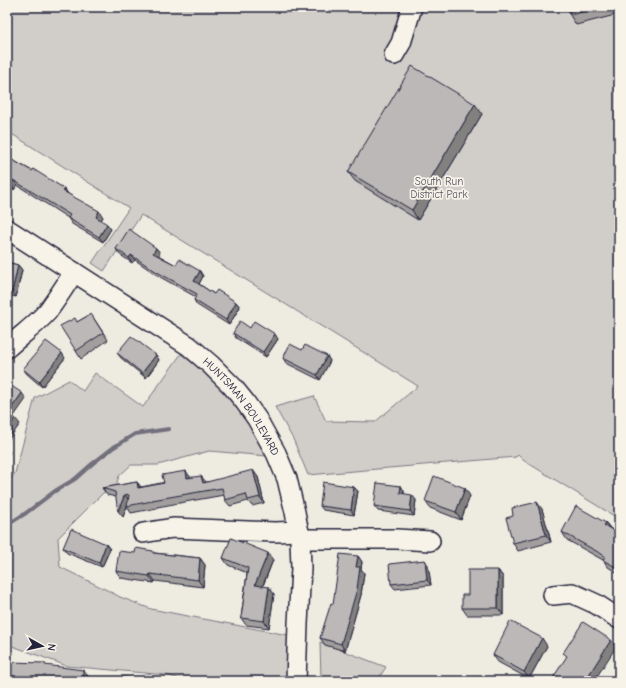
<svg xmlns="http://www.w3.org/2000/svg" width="626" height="688" viewBox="0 0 626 688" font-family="'Comic Neue',sans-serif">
	<rect width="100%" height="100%" fill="#eeebe1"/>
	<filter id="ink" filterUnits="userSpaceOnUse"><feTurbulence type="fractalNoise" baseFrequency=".025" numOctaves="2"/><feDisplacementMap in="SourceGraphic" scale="8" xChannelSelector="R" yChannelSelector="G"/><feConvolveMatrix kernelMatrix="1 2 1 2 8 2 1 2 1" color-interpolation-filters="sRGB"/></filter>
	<g filter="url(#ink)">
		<path fill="#d1cdc9" stroke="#7a7882" d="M7,7h612v512l-96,-59 -5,-5 -2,2 -208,18 -15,-36 -18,-32 39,-11 12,25 49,1 43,-36 -277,-171 -37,56 -12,-8 37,-55 -122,-77z
			M181,354l33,26 27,31 3,4 23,41 -58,-5 -51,14h-27l-12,11 -4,13 -12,4 -45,45 2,29 47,23 13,7 31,12 137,26v46h-103l-18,-6 -100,-9 -60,-22v-159l8,-12 20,-75 34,-18 14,11 12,-18 48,34z
			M320,642l66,25 -9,14h-56z"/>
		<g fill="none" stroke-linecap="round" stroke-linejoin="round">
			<path stroke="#716f7b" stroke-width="4" d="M7,525l19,-12 29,-22 20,-12 17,-15 22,-17 21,-13 34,-5"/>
			<g stroke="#22223b" stroke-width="22">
				<g id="minor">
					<path d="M394,55l7,-12 11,-36"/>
					<path id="s1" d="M7,229l182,117 22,19 21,21 13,16 12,17 19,34 11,26 8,33 5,27 1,29 -3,56 -2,57"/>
					<path d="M7,348c13,-12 29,-23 40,-36 10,-13 18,-26 27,-40"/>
					<path d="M143,533l30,-5 102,4 24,-1"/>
					<path d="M300,539h97l33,2"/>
					<path d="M553,595l19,-2 24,11 23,15"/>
				</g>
			</g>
			<use href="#minor" stroke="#f7f3e8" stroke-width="19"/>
		</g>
		<path fill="#a19e9d" stroke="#22223b" d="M568,7h51v7l-43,11 -6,-10z
			M482,114l-64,106 -63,-39 -7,-9z
			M7,157l58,32 3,5 35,23 -2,3 10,9 -8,13 -31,-18 -4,-6 -51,-33 -3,5 -7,-5z
			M156,248l4,5 -2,2 18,10 27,11 -4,8 15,10 22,8 4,5 -11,18 -32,-20 -3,-5 2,-3 -36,-20 -25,-17 -3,3 -13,-9 -3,-5z
			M7,262l11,3 4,5 -6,27 -9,-2z
			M91,314l17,26 -27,19 -5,-8 1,-29z
			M250,328l28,11 -12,18 -30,-19 -3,-5z
			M302,350l25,6 3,5 -10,19 -34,-17 -3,-5z
			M117,353l39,2 3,5 -13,18 -25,-20z
			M65,358l-23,29 -15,-13 -4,-5z
			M191,477l15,5 52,-5 6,26 -12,3 -4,-5 -18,5 -5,-6 -1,-5 -67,12v1l-26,5 -4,-7 -4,11 -7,-20 -9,-2 -5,-7 35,-6 4,5z
			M401,486l3,5v3l12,6 -2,16 -36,-5 -4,-5z
			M358,491l-4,24 -31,-5 -3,-4z
			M470,496l-9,24 -31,-12 -5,-7z
			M542,509l9,33 -33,9 -5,-8z
			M606,523l4,5 9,6v40l-11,-7 -5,-7 -36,-20 -5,-8z
			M63,548l47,1 -8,18 -35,-14z
			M135,553h20l45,5 5,7 -2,22 -48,-6 -1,2 -33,-5 -5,-7z
			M358,556l4,6 -1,7 3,4 -3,22 -16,56 -20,-6 -5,-7 13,-34z
			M223,558l50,2 -10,26 11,8 -5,34 -23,-3 -5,-7 6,-45 -19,-8z
			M428,565l3,20 -36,4 -4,-5z
			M498,570l5,7v38h-36l-5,-7z
			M547,646l-18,33 -31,-17 -5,-7z"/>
		<path fill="#838180" stroke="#22223b" d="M475,104l7,10 -64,106 -6,-10z
			M13,180l4,5 -3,5 -3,-6z
			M65,189l3,6 -5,-4z
			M99,211l4,6 -3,5 -4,-5z
			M107,224l4,5 -8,13 -4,-5z
			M156,248l4,5 -3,5 -4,-5z
			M131,255l4,5 -3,3 -3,-5z
			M18,265l4,5 -6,27 -4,-5z
			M200,271l3,5 -5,10 -4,-5z
			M236,302l4,5 -11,18 -3,-5z
			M275,334l3,5 -12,18 -3,-5z
			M62,353l3,5 -23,29 -3,-5z
			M156,355l3,5 -13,18 -4,-5z
			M327,356l3,5 -10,19 -3,-5z
			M22,393l4,6 -14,20 -4,-6z
			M15,418l5,6 -13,18v-12z
			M7,449l3,3 -3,4z
			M253,470l5,7 6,26 -4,-6z
			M186,471l5,7h-4z
			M201,476l5,6 -3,1z
			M137,482l4,6h-3z
			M401,486l3,5 -1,7 -3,-5z
			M354,487l4,4 -4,24 -3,-5z
			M465,488l5,8 -9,24 -5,-8z
			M125,494l4,7 -6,16 -5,-6z
			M412,495l4,5 -2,16 -4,-5z
			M537,502l5,7 9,33 -5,-7z
			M606,523l5,7 -7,-5z
			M106,544l4,5 -8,18 -3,-4z
			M268,553l5,7 -13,32 -5,-7z
			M358,556l4,6 -1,7 3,4 -3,22 -16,56 -4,-7 15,-77z
			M200,558l5,7 -2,22 -5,-7z
			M425,560l3,5 3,20 -4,-5z
			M498,570l5,7v38l-5,-7z
			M150,574l5,7 -1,2 -5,-7z
			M269,587l5,7 -5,34 -5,-7z
			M542,638l5,8 -18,33 -5,-7z
			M611,640l5,7 -22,34h-9z
			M83,670l5,6 -1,5 -4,-5z"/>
		<path fill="#bbb8b7" stroke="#22223b" d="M568,7h34l-32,8z
			M412,66l63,38 -63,106 -64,-38z
			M7,157l25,14 1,-2 32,20 -2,2 36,20 -3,6 11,7 -8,13 -31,-19 2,-3 -57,-35 -2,4 -4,-2z
			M129,229l27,19 -3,5 23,12 3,-6 21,12 -6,10 20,13 3,-4 19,12 -10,18 -32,-20 3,-6 -40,-22 -26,-17 -2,3 -13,-9z
			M7,262l11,3 -6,27 -5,-2z
			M91,314l12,19 -27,18 -16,-25 15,-8 2,4z
			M240,321l10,7 4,-7 21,13 -12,18 -30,-19z
			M131,336l25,19 -14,18 -25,-20z
			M46,341l16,12 -23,29 -16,-13z
			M290,344l12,6 3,-5 22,11 -10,19 -34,-17z
			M7,383l15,10 -14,20 7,5 -8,12z
			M253,470l7,27 -12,3 -2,-6 -21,6 -3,-12 -70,12v1l-25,5 2,-11 -4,-1 -7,17 -3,-19 -13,-4 35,-6 1,6 26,-5 -2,-8 24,-4 1,7 14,-2 2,7z
			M434,476l31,12 -9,24 -31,-11z
			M323,482l31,5 -3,23 -31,-4z
			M377,483l24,3 -1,7 12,2 -2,16 -36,-5z
			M537,502l9,33 -33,8 -7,-25 7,-2 -1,-8z
			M576,506l30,17 -2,2 15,9v35l-16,-9 2,-4 -43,-24z
			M71,529l35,15 -7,19 -36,-15z
			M231,538l37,15 -13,32 14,2 -5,34 -23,-3 7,-50 -25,-10z
			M136,548l17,3v2l47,5 -2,22 -48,-6 -1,2 -33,-5 3,-20 16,2z
			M340,554l18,2 -2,11h4l-3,22 -16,55 -21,-6 11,-35 2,1z
			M425,560l2,20 -36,4 -2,-20z
			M468,570h30v38h-36v-13h6z
			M510,621l32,17 -18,34 -31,-17z
			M583,622l28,18 -26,41h-34l16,-25 -4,-3z
			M7,662l38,1v2l38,5v6l36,5h-112z
			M123,677l18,2v2h-19z"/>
	</g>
	<g text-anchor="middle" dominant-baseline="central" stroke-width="3.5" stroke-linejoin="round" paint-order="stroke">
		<g font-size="11" fill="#575566" stroke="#f7f3e8">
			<text x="439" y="181">South Run<tspan x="439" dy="13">District Park</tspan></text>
		</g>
		<g font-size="11" fill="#22223b" stroke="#f7f3e8">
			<text stroke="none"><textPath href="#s1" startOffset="297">HUNTSMAN BOULEVARD</textPath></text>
		</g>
	</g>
	<rect width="626" height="688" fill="none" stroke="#f7f3e8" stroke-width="24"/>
	<rect x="12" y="12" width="602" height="664" fill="none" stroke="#22223b" stroke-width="1.5" filter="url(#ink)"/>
	<g transform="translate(42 646) rotate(98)" stroke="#f7f3e8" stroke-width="3" paint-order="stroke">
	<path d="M0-3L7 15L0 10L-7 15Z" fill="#22223b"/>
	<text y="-6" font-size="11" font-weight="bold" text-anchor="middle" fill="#22223b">N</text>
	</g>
</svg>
